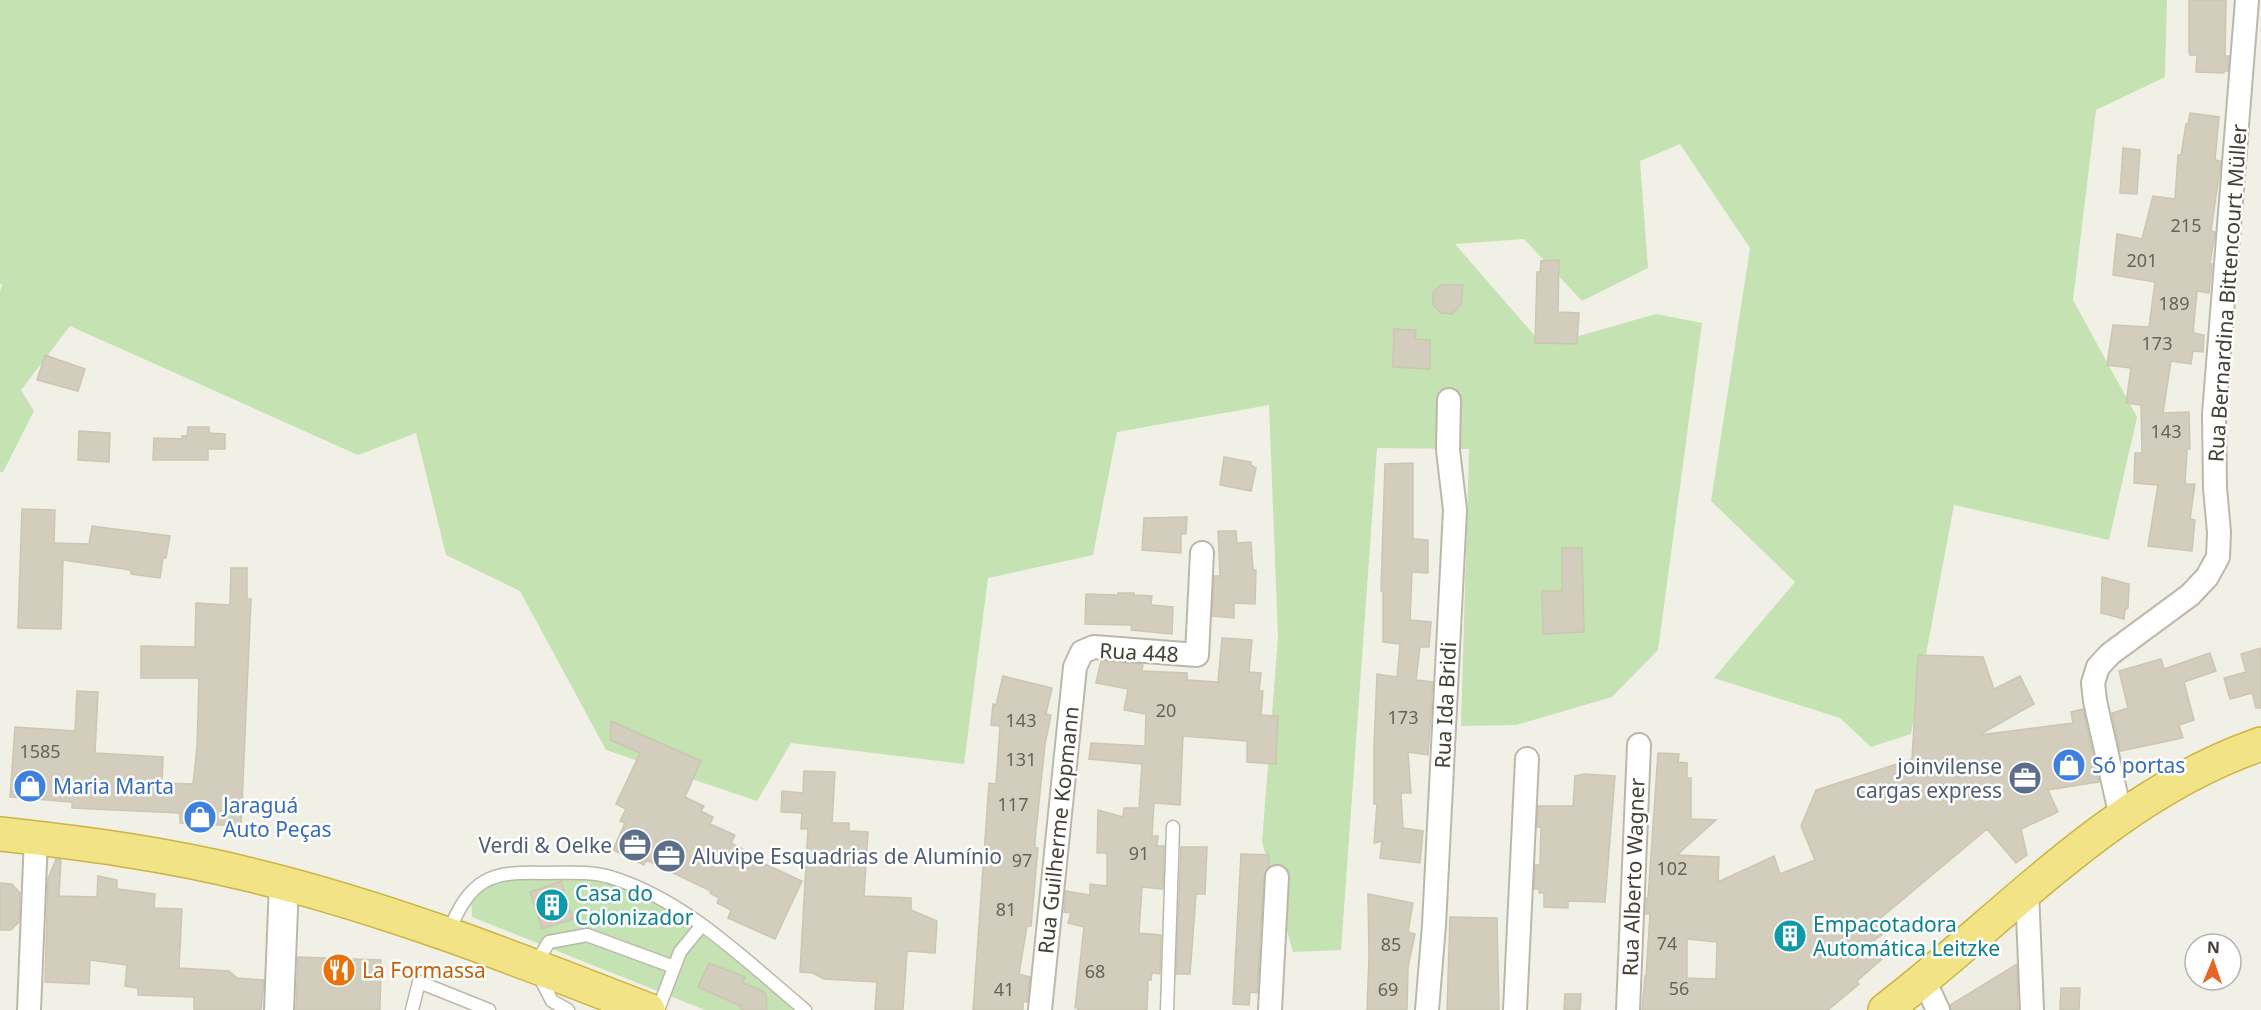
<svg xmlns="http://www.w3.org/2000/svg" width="2261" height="1010" viewBox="0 0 2261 1010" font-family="'Noto Sans',sans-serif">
	<rect width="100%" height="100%" fill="#f1f0e6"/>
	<path fill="#c4e2b2" d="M0,0h2167l-2,77 -69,33 -23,190 64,117 -28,123 -155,-35 -43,229 -40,13 -31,-29 -126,-40 81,-96 -84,-81 39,-253 -70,-104 -40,17 8,107 -66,33 -58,-62 -69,5 80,92 40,1 81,-23 46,9 -44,327 -46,47 -96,28 -55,1 8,-277 -92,-1 -36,502 -48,2 -31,-110 16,-205 -9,-232 -152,27 -24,123 -105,23 -24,186 -173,-21 -34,58 -151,-51 -86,-159 -74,-36 -30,-122 -58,22 -288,-129 -49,64 13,21 -31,61h-3v-181l2,-6 -2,-2z
		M593,877c80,20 141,81 201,133h-89l-233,-93 -1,-18 24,-20z"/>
	<path fill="#d2cdbc" stroke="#ccc6b0" stroke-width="1.5" fill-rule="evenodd" d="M2189,0h37l-1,56h4l-1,15h-4v2l-28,-1 1,-17h-7l-1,-3z
		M2190,113l29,4 -4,43 6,1 -10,70 4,1 -5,32h2l-3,29 -12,-2 -4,42 11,2 -1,17 -10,-1 -2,13 -20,-3 -8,52 26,-1 1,37h-3l-2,35h10l-5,35 5,1 -3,31 -44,-5 10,-61 -24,-2 1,-30h7l-1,-48 -15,-2 5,-35 -24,-3 6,-40 36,2 6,-45 -42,-7 4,-41 25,5 11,-43 22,3 3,-44h3l5,-31h2z
		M2123,148l17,2 -3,44 -17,-1z
		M1559,260l-1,52 21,1 -2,31 -42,-1 2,-71h3l1,-11z
		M1441,285h22l-2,20 -9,9 -11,-1 -8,-8v-13z
		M1394,329l22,1 -1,9 15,1v29l-37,-2z
		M45,355l40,14 -7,22 -41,-11z
		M188,427h21v6l16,1v15h-17v11h-55l1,-22 28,1v-3h5z
		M79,431l31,2 -1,29 -31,-2z
		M1224,457l27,5v3l5,3 -5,23 -31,-6z
		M1413,463v76l15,1v33l-16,-1 -2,48 21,2 -2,25h-9l-4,33 17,2 -5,73 -20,-3 3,41h-10l2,35 20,3 -3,32 -40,-5 2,-17 -8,2 3,-39h-3v-58l3,-72 20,3 3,-33 -17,-2v-51h-2l4,-127z
		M22,509l33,1 -1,33 35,1 3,-18 78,10 -4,22h-3l-3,20 -29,-4v-4l-68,-10 -2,69 -43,-1z
		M1187,517l-1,17h-5v19l-39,-3 2,-32z
		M1218,531h18l1,12 14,-1 2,28h3l-1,34 -21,-1v15l-22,-2 2,-40h6z
		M1562,548h20l2,84 -41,2 -1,-43h20z
		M231,568h16v31h4l-10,227 -61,-3v-10l-108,-5v-6l-62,-5 5,-70 60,4 2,-40 21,1 -3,61 68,4 -1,26 31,1 4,-36 2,-70h-58v-32l54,1 1,-44 34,2z
		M2102,577l27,7 -1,24 -3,2 -1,9 -23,-6z
		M1118,593h16v2l18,1 -1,9 22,2 -1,27 -41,-4 1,-5 -47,-1 1,-30 32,1z
		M1222,638l30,2 -3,32 12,1 -2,18h4l-2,24 17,1 -2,48 -29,-2v-21l-64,-5 -3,69 -26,-2 -2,33h6l-1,10h7l-1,43 -21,-2 -3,46 22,2 -1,39 -8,-1 -1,7h-3l-1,30h-69v-2h-3l9,-81 -16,-4 3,-10 -7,-1 2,-21 24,4v-11l17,2v-33h-10l1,-43 25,7 1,-9h15l3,-44 -53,-5 2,-16 54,3 1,-32 -22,-4 4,-21 -32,-6 5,-22 42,3 -1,7 45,2v7l31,2z
		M2261,648v60h-5l-4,-15 -22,6 -6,-21 22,-6 -5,-18z
		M2210,653l6,18 -32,11 10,38 -15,5 4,13 -63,13 -8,-38 16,-5 -9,-37 42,-12 3,10z
		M1918,655l65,2 11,32 26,-13 14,28 -55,31 94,-12 -2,-11 12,-3 16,73 -51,8 10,22 -37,17 6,26 -11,8 -29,-34 -43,36 -68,57 6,13 -8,5 8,19 -25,22 2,3 -31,26h-186l3,-34h1l4,-62h-4v-16h2l10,-145 21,1 -1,8 9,1v15h4v41l25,1 -39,35 42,2 -1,25 56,-26 6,18 35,-14 -14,-34 15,-36 96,-31zM1687,939l30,3 -1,37 -29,-1z
		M1003,676l49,12 -6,26 5,1 -6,29 -10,97v7h3l-7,78h-4l-8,48 11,3 -3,25 -4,-1v9h-50l16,-227 7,1 4,-58 -9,-1 2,-21 3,1z
		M611,721l90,40 -16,36 19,9 -3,5 12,6 -3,7 25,11 -4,8 12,6 -2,4 61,28 -27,58 -47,-21 3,-8 -14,-7 2,-5 -9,-5 1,-2 -65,-31 -2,5 -31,-15 12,-27 -5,-2 6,-12 -10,-5 24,-51 -30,-13z
		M804,771l31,1 -3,51h17v8l19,1 -4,64 47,2v12l26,11 -2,32 -28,-2 -4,59h-28l2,-28 -53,-3 -11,-6 -13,-1 8,-143h-7l1,-16 -21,-1 1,-21 21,2z
		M1584,774l31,2 -10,126 -37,-1v7l-24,-1v-14h-5v-4h-5l1,-24h5l1,-38h-4l1,-21h35l2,-30z
		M1181,847h26l-2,47h-9l-6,80h-14z
		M1241,854l28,1v12l-5,9 -7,117 -7,-1 -1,13 -16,-1z
		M56,859l5,1 -2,36 38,1 1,-21 19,4v9l38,5 -1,14 28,1 -3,59 50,3 8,7 27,2 -3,30h-67v-13l-56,-2v-7l-13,-2 2,-21 -37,-5 -1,24 -44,-2 3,-103z
		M561,881l12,38 -31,10 -12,-37z
		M0,883l12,1 8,9 -1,29 -8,8h-11z
		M1368,894l45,9 -5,29 7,2 -7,33 -1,43h-40l2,-53z
		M1450,917l47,1 2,92h-52z
		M298,957l83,3 -1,50h-84z
		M709,963l36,14 -2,6 18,7 5,4 1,16h-26v-4l-43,-19z
		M2017,964l1,46h-67l-1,-5z
		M2061,988h19l-1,22h-19z
		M1565,994h16l-1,16h-16z"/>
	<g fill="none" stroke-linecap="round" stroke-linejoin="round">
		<g stroke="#bcb8a9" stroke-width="15">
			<path id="service" d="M448,933c23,-55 41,-62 98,-60 21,0 44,-2 64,4 76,23 136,84 195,133
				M412,1010l7,-28 70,28
				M568,1010l-16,-9 -18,-35 15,-24 38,-7 87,32
				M658,1010l22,-58 22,-27
				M1167,1010l6,-183"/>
		</g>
		<g stroke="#bcb8a9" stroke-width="26">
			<path id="minor" d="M2121,817l-26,-116 -2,-18 5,-16 12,-13 80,-59 17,-18 11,-20 1,-25 -4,-44 -1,-74 33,-414
				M2027,891l5,119
				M1924,980l14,30
				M29,1010l7,-172
				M1040,1010l35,-343 7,-15 12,-5 103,8 5,-102
				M1270,1010l7,-133
				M1427,1010l7,-85 21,-415 -7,-60 1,-50
				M1515,1010l12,-251
				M1628,1010l11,-265"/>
		</g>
		<g stroke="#bcb8a9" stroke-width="32">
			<path id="tertiary" d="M279,1010l5,-127"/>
		</g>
		<g stroke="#ceb342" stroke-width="36">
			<path id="trunk" d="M0,834c83,9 166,20 247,40 138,33 270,85 401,136
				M1885,1010c122,-93 227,-215 376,-266"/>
		</g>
		<use href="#service" stroke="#fff" stroke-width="12"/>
		<use href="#minor" stroke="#fff" stroke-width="22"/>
		<use href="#tertiary" stroke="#fff" stroke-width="28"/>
		<use href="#trunk" stroke="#f2e486" stroke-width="33"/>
	</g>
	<defs>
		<g id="shop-disc" transform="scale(1.725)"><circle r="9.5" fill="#3f7fe0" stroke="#fff"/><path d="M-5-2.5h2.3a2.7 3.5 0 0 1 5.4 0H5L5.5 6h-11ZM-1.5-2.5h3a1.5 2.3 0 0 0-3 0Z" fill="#fff"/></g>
		<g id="office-disc" transform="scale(1.725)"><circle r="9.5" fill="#5c6f8a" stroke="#fff"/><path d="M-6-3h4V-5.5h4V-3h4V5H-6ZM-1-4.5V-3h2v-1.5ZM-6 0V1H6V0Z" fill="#fff"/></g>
		<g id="building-disc" transform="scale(1.725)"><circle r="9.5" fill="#0f9aa8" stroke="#fff"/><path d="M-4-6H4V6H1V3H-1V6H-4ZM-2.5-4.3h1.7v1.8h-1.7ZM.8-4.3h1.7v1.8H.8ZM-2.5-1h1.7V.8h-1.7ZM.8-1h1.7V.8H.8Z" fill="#fff"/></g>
		<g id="restaurant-disc" transform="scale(1.725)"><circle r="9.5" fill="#e8710a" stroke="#fff"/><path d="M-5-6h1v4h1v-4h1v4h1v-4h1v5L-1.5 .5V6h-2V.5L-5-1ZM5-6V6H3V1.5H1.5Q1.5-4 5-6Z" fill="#fff"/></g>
	</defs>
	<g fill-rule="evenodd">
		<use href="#shop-disc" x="2069" y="765"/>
		<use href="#office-disc" x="2025" y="778"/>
		<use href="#shop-disc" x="30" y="786"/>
		<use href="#shop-disc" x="200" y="817"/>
		<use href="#office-disc" x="635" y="845"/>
		<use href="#office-disc" x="669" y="856"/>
		<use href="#building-disc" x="552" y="905"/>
		<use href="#building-disc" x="1790" y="936"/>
		<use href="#restaurant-disc" x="339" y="970"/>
	</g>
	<g text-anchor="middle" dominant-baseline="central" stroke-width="5" stroke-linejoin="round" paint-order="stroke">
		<g font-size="18" fill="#676358">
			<text x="2186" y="225">215</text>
			<text x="2142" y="260">201</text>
			<text x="2174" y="303">189</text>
			<text x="2157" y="343">173</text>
			<text x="2166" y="431">143</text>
			<text x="1166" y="710">20</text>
			<text x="1403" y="717">173</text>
			<text x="1021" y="720">143</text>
			<text x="40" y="751">1585</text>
			<text x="1021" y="759">131</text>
			<text x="1013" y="804">117</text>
			<text x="1139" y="853">91</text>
			<text x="1022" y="860">97</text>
			<text x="1672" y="868">102</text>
			<text x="1006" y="909">81</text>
			<text x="1667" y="943">74</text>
			<text x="1391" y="944">85</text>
			<text x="1095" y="971">68</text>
			<text x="1679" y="988">56</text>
			<text x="1004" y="989">41</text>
			<text x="1388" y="989">69</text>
		</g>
		<g font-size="21" fill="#434036" stroke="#fff">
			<text transform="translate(2227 293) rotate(-86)">Rua Bernardina Bittencourt Müller</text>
			<text transform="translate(1139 652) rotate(3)">Rua 448</text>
			<text transform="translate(1445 705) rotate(-87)">Rua Ida Bridi</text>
			<text transform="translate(1058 830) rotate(-84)">Rua Guilherme Kopmann</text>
			<text transform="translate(1633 877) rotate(-88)">Rua Alberto Wagner</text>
		</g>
		<g font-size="21" fill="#366cbe" stroke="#fff" text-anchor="start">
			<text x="2092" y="765">Só portas</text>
			<text x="53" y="786">Maria Marta</text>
			<text x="223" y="805">Jaraguá<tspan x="223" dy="24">Auto Peças</tspan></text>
		</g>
		<g font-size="21" fill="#4e5e75" stroke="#fff" text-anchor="end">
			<text x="2002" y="766">joinvilense<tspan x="2002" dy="24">cargas express</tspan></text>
			<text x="612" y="845">Verdi &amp; Oelke</text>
			<text x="692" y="856" text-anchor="start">Aluvipe Esquadrias de Alumínio</text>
		</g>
		<g font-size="21" fill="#0d838f" stroke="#fff" text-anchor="start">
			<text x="575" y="893">Casa do<tspan x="575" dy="24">Colonizador</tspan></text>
			<text x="1813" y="924">Empacotadora<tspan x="1813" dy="24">Automática Leitzke</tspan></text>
		</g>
		<g font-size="21" fill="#c56008" stroke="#fff" text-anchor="start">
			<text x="362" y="970">La Formassa</text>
		</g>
	</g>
	<g transform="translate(2213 962) rotate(2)"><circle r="28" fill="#ffffff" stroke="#b4b3af" stroke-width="1.5"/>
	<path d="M0-4.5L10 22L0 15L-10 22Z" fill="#e66628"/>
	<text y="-9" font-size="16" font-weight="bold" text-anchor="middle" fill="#434036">N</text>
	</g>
</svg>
